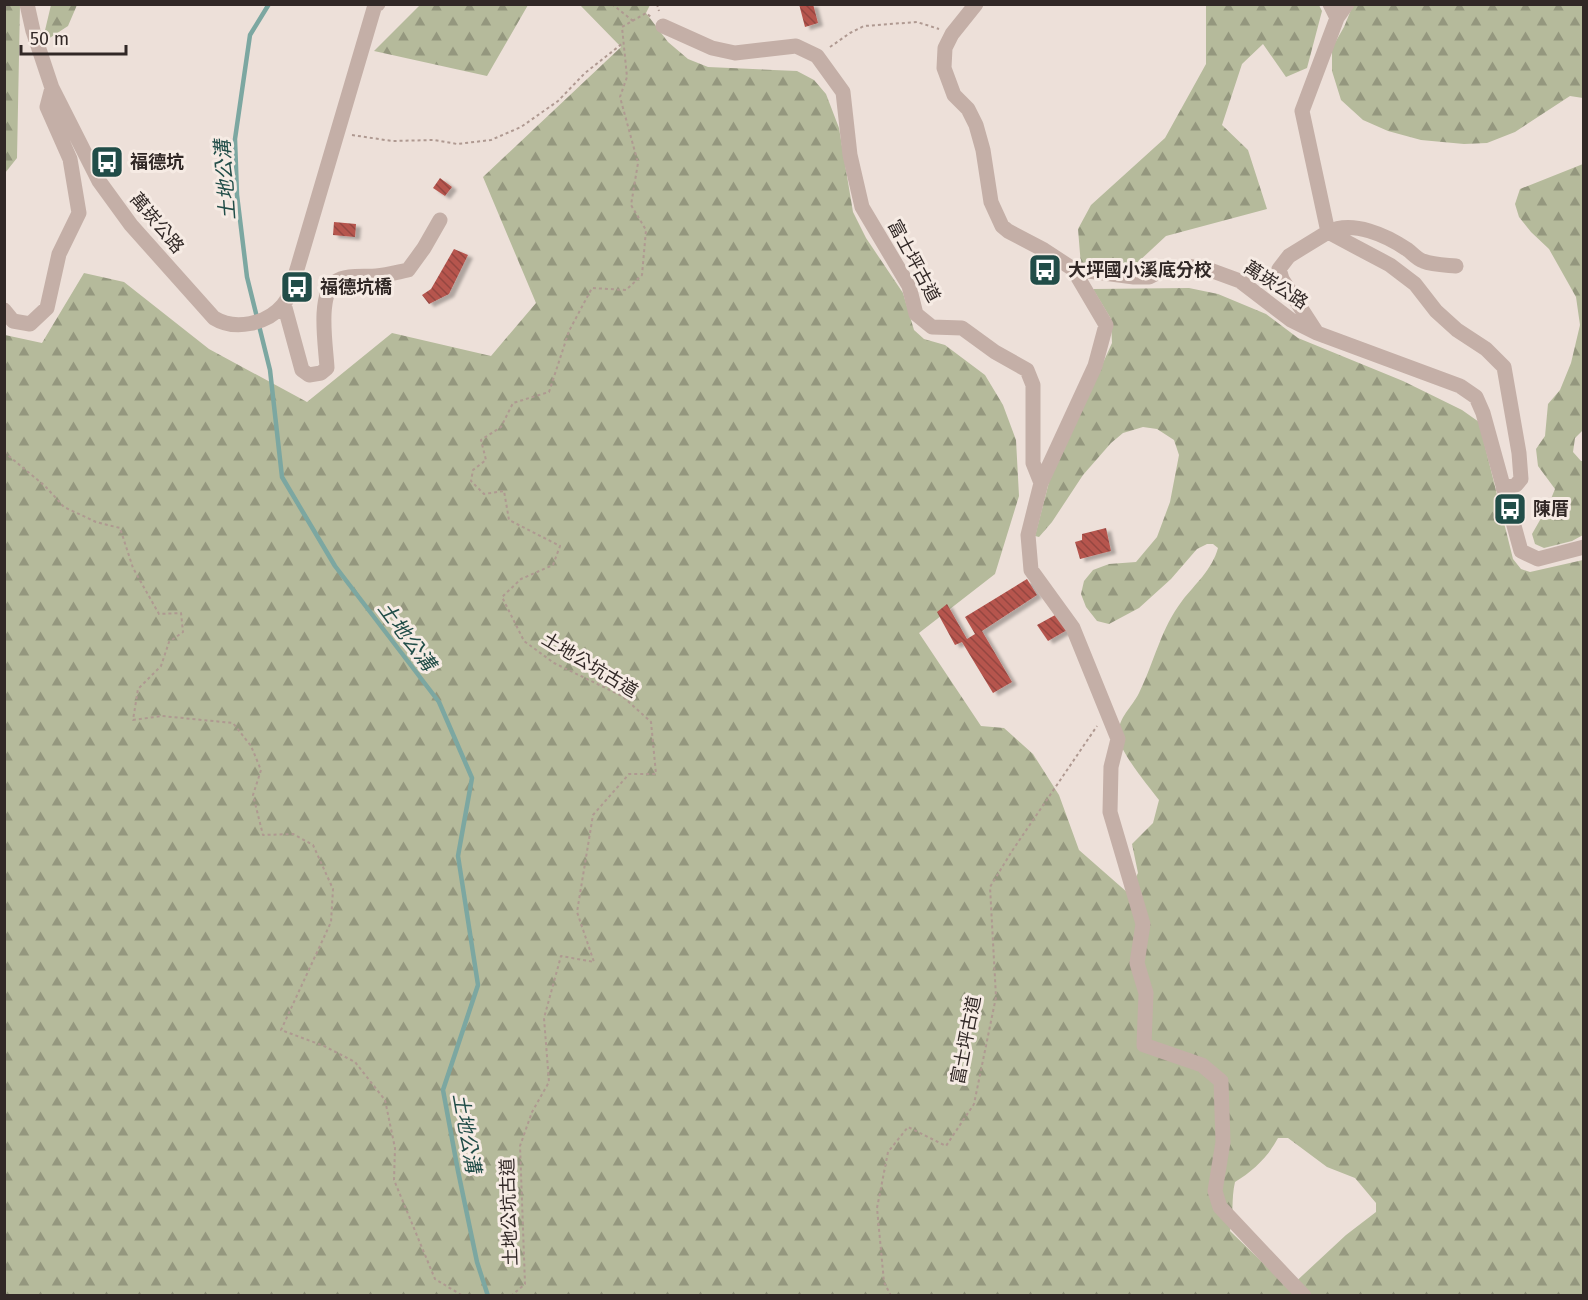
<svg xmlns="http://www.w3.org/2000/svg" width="1588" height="1300" viewBox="0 0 1588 1300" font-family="'Fira Sans','Noto Sans TC',sans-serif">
	<defs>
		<pattern id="forest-firs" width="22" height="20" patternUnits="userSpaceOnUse" patternTransform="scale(1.5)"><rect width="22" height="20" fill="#b5ba9b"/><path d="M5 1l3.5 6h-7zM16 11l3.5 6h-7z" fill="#94977e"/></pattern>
		<pattern id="building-back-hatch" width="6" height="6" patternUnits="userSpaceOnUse" patternTransform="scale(1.5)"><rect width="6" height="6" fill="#b6554e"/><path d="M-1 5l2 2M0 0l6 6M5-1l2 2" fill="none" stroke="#954641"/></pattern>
		<filter id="shadow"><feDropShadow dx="5" dy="3" stdDeviation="1.5" flood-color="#0004"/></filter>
	</defs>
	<rect width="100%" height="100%" fill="#ede0d9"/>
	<path fill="url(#forest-firs)" fill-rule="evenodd" d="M5,5h15l-3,153 -12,15z
		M51,5h26l-9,21 -26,17z
		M420,5v-1l108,1 -41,71 -113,-25z
		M580,5h70l-4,8 22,29 20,17 20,8 89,4 17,9 12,14 13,34 14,84 13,26 37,55 11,37 10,9 21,6 40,30 18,30 13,35 3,56 -24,78 -76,59 62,93 23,2 29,26 26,41 20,55 49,43 10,-20 -6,-29 21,-21 6,-23c-10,-13 -39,-48 -40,-62 -3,-19 12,-29 20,-45 15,-30 22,-65 43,-92 13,-17 30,-31 36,-53l-5,-4h-6l-10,5 -26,30 -32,29 -30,16 -12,-3 -11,-14 -5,-13 3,-13 9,-11 16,-6 27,-2 21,-25 13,-35 9,-47 -5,-15 -17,-11 -14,-2 -20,6 -12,10 -28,32 -31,47 -13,15 -4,-1 14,-54 63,-139 -1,-24 -18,-30 96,-1 29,6 48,20 32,24 105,43 59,29 17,12 34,137 8,10 9,3 53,-12v735l-1578,1v-961l37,8 42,-70 40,9 85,67 98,53 85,-69 99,23 45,-53 -53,-126 138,-130zM1278,1138h10l39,29 28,11 21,25v9l-30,23 -57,53 -59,-57c4,-17 1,-32 5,-49 18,-11 33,-25 43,-44z
		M1206,5h113l3,6 -15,57 -21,9 -23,-33 -21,20 -20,61 26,25 19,59 -101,27 -29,27 -56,3 -3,-37 13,-24 74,-67 41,-74z
		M1353,5h230v93l-13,-2 -55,36 -28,11 -23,1 -43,-4 -33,-9 -25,-11 -22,-20 -9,-29v-23l12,-21z
		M1583,164l1,265 -9,9 -2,14 8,9h2v74l-11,6 -28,7 -9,-4 -3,-10 16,-28 7,-17 -17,-23 -2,-17 9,-13 3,-32 12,-14 11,-27 9,-38 -4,-28 -27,-48 -18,-17 -12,-15 -4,-13 5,-15z"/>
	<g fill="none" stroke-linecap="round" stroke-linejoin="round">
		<path stroke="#7ca7a1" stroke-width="4.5" d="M269,4l-19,31 -15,104 2,56 10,82 23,93 12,107 53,89 104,136 33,76 -14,78 20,129 -35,105 15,81 19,91 11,34"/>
	</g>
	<path fill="url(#building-back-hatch)" filter="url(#shadow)" d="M799,4h14l5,19 -13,4z
		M440,178l12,9 -7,9 -12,-8z
		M334,222l22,2 -1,13 -22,-2z
		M454,249l14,6 -19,39 -20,10 -7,-9 9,-6z
		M1106,528l5,23 -31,8 -5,-17 7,-2v-6z
		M1027,579l10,16 -55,36 30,51 -19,11 -31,-51 -7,3 -18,-33 10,-8 20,35 8,-5 -10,-17z
		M1057,614l10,16 -19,11 -11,-16z"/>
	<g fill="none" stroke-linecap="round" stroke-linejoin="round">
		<path stroke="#af9991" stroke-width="2" stroke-dasharray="3 3" stroke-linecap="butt" d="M612,4l21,17
			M657,4l2,7
			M830,47l20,-14 14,-7 53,-4 22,7
			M352,135l40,6 42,-1 23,4 34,-4 30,-13 37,-26 27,-28 38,-30
			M4,452l41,34 19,21 32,15 24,6 13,40 26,46 22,-1 2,19 -14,10 -8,24 -23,23 -5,31 29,-4 71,7 18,23 10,24 -8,25 10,40 30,-1 20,11 20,44 -2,33 -50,108 43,16 31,16 30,38 10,48 -1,32 41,99 28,17
			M511,1296l14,-12 -5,-138 12,-34 17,-30 -5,-64 17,-62 33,6 -17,-50 16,-97 36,-41h27l-5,-52 -29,-26 -68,-33 -30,-22 -22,-44 19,-18 32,-14 7,-19 -51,-26 -5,-29 -20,3 -13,-13 2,-11 13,-10 -5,-20 20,-13 12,-24 36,-11 20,-61 23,-43 34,2 16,-15 4,-45 -15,-25 7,-42 -18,-66 7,-20 -5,-50 24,-14 5,4
			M891,1296l-7,-14 -7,-74 11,-56 20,-25 38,19 28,-42 22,-107 -6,-110 22,-36 85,-125"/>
		<path stroke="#c4afa7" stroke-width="15" d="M27,4l6,27 19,57 47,93 32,44 83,93c21,13 53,6 69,-13 8,-9 11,-27 15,-39l77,-261 3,-1
			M976,4l-24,30 -7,14 -1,20 10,27 14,14 8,16 7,25 8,52 11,24 6,5 36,19 29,19 61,8h15l10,-5 28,-6 23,4 30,11 51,39 26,13 143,53 16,11 7,16 38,138 17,8 46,-12
			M1337,18l10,-14
			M663,26l49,22 23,5 61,-7 21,10 26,36 7,63 12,52 47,79 7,28 16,13 30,1 33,24 32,18 6,15v78l8,20
			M1328,232l62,33 25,19 21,27 21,19 29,19 18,18 15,86 2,26 -5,6 -13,3
			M1328,232c25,-12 58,3 80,18 5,4 9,9 15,11 10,4 23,4 33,5
			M1073,269l33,56 -11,41 -54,117 -13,52 3,35 42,58 45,111 -7,28 -1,45 33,112 -6,39 9,30 -2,52 58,20 19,16 2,61 -8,49 5,16 84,89
			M284,304l18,66 7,5 12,-2 6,-5c-1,-21 -10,-72 8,-86 11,-8 29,-5 41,-6 11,-1 22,-4 32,-6l16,-22 16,-28
			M4,310l9,11 17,3 17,-16 12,-54 20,-41 -9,-54 -23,-52 5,-19
			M1317,333l-35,-54 -3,-10 10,-13 39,-24 -26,-121 35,-93 -7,-14"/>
	</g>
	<defs>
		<g id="bus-square" transform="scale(1.725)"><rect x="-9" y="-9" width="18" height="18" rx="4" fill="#214d48" stroke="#f6ebe4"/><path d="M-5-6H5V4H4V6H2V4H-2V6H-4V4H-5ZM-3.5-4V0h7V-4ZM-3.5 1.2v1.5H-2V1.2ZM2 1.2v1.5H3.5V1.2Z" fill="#fff"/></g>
	</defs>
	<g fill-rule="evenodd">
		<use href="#bus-square" x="107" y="162"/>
		<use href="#bus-square" x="1045" y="270"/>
		<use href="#bus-square" x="297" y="287"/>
		<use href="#bus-square" x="1510" y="509"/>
	</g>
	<g text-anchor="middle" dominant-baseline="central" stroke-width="6" stroke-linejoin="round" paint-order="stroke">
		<g font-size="18" font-weight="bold" fill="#312826" stroke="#f6ebe4" text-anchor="start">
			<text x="130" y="162">福德坑</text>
			<text x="1068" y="270">大坪國小溪底分校</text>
			<text x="320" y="287">福德坑橋</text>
			<text x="1533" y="509">陳厝</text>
		</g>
		<g font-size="18" fill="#312826" stroke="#f6ebe4">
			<text transform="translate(157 223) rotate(50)">萬崁公路</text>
			<text transform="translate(914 261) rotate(62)">富士坪古道</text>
			<text transform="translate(1276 285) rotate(33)">萬崁公路</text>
			<text transform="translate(590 665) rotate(31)">土地公坑古道</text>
			<text transform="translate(966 1040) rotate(-79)">富士坪古道</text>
			<text transform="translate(509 1212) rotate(-92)">土地公坑古道</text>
		</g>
		<g font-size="20" font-style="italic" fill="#214d48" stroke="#f6ebe4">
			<text transform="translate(225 180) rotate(-94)">土地公溝</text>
			<text transform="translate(407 636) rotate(53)">土地公溝</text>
			<text transform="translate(467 1133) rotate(80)">土地公溝</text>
		</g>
	</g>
	<rect width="1588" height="1300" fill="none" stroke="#312826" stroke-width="12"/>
	<path d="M21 45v9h105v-9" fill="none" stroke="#312826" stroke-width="3"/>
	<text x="30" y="45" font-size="18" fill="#312826" stroke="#f6ebe4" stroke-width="4.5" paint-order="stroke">50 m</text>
</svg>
